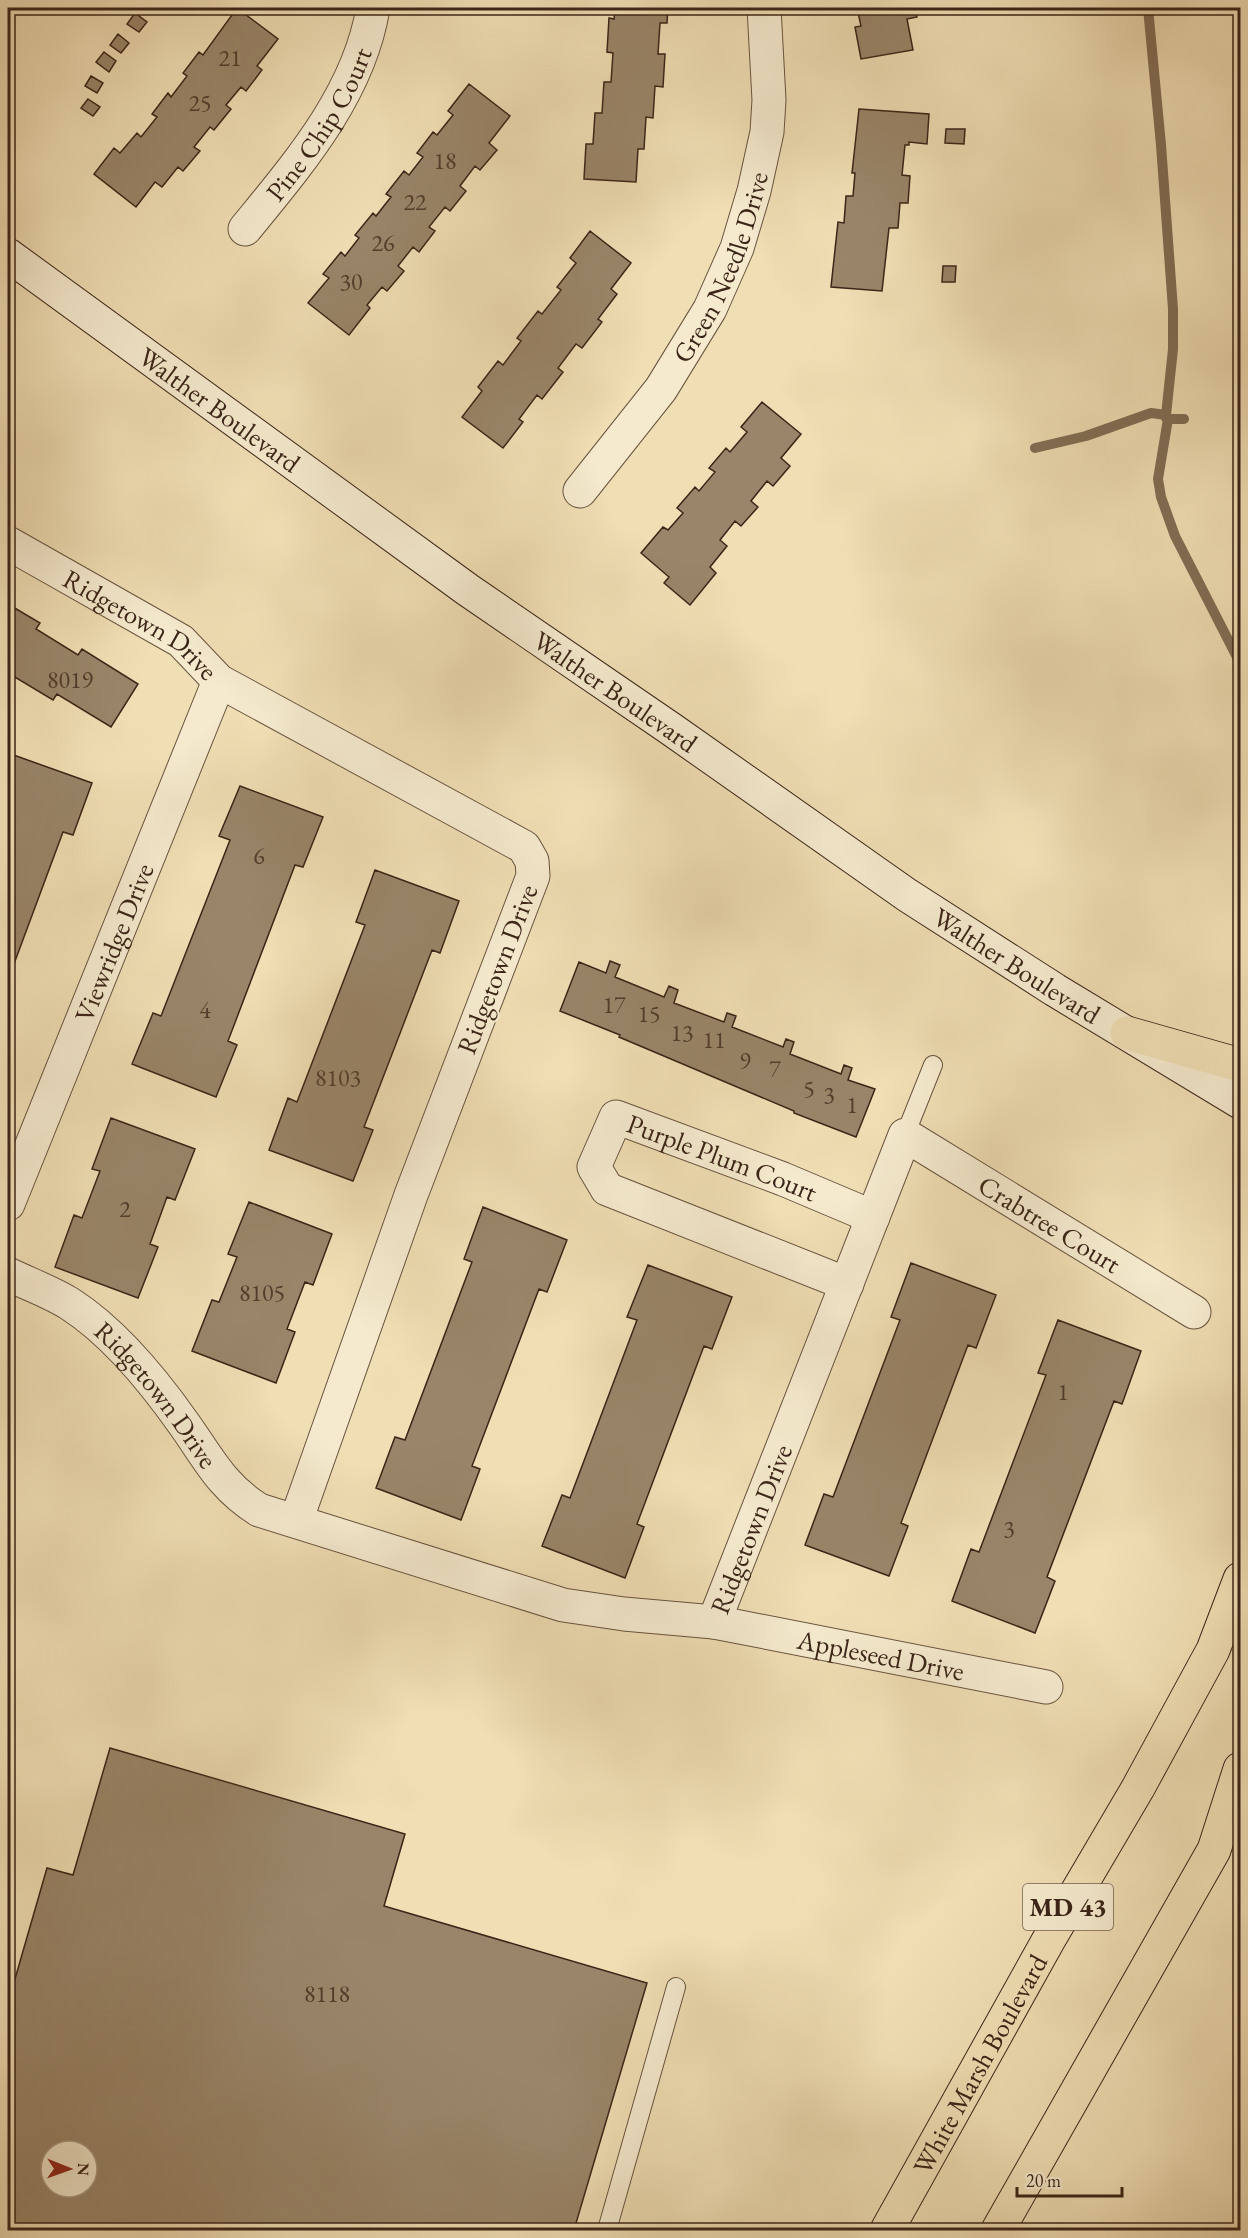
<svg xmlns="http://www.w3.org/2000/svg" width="1248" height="2238" viewBox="0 0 1248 2238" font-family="'EB Garamond',serif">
	<rect width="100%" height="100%" fill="#f0deb4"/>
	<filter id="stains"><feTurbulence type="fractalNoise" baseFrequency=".00333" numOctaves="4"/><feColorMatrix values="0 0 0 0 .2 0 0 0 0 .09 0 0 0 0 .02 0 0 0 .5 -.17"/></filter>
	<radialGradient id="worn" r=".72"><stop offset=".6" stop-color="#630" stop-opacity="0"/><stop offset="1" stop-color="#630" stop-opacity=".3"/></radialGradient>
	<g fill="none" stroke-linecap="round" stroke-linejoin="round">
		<path stroke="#826e56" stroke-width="10" d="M1148,8l13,137 12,164v40l-7,66v3l2,1 -10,60 3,18 14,39 65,127
			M1168,419h16
			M1035,448l51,-12 65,-23 15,2"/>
	</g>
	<path fill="#998569" stroke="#3b2518" stroke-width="1.5" fill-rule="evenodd" d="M237,8l41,31 -21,27 5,4 -16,21 -5,-4 -15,18 5,4 -17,21 -4,-3 -16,20 6,4 -17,20 -5,-4 -16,20 -7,-5 -19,25 -42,-33 20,-26 6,5 17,-20 4,4 16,-20 -5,-3 16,-21 3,4 16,-21 -4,-3 16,-21 4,3z
		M615,8h53l-1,15h-7l-2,31h7l-2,33 -8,-1 -2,32 -7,-1 -2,32h-6l-2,33 -52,-3 2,-35h7l2,-31h7l2,-31h7l2,-29 -6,-1 2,-34 5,1z
		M857,8h58l2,9 -10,2 6,31 -52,9 -6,-32 6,-1z
		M135,13l12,9 -8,10 -12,-8z
		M118,34l11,9 -8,10 -11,-8z
		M104,52l12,9 -7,11 -13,-10z
		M91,76l12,7 -6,10 -12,-7z
		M469,84l41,32 -21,27 8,7 -17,20 -5,-4 -15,20 6,5 -16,20 -5,-4 -16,20 6,4 -16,21 -6,-5 -15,19 6,5 -17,20 -5,-4 -15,18 3,3 -21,27 -41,-32 21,-25 -6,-4 18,-22 4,4 14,-18 -4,-3 18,-22 3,3 15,-19 -5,-3 18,-23 5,4 14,-18 -6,-4 16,-21 4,3 16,-20 -5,-4z
		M88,99l12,8 -7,9 -12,-8z
		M859,109l70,5 -2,30 -18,-2v3h-4l-3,30 8,1 -2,27h-8l-2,25h-9l-7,63 -51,-4 7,-65 6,1 2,-27h7l2,-23h-3z
		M946,129h19l-1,15 -19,-1z
		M590,231l41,32 -20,26 6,5 -19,25 4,3 -20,26 -6,-4 -18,24 5,4 -21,27 -5,-4 -18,24 4,3 -20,26 -41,-31 20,-26 -4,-4 20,-26 5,4 18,-24 -4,-3 21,-27 4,3 19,-24 -4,-3 19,-24 -6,-5z
		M943,266h13l-1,16h-13z
		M762,402l39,32 -20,24 9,8 -17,20 -6,-5 -16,20 7,6 -17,19 -6,-5 -15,19 7,6 -17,21 6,6 -26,32 -26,-22 5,-6 -28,-24 22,-26 5,3 15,-17 -6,-5 18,-21 4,4 16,-19 -6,-4 17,-20 4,4 17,-20 -6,-5z
		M8,604l32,19 -4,6 42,26 4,-6 56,35 -27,43 -54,-33 -4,6 -45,-27 4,-7 -4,-3z
		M8,753l84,30 -19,52 -10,-3 -55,148z
		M240,786l83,31 -20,50 -8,-2 -67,176 9,4 -21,52 -84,-33 21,-51 8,3 69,-176 -11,-4z
		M375,870l84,31 -19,52 -8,-3 -68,177 9,3 -20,51 -84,-31 19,-52 9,4 68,-177 -9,-3z
		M610,961l10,4 -5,12 49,20 5,-11 9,4 -4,13 50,19 3,-9 9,3 -4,11 51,20 3,-8 8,3 -4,12 51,20 3,-9 8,3 -4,12 27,9 -19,48 -62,-24v-2l-175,-74 1,-2 -60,-24 19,-49 27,11z
		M111,1118l84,31 -20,51 -8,-3 -17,47 8,3 -20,51 -83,-31 19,-52 8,3 18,-47 -8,-2z
		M249,1202l83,32 -19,51 -8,-3 -18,47 8,3 -19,51 -84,-32 20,-51 7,2 18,-45 -9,-3z
		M483,1207l84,33 -20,52 -8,-3 -67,177 8,3 -19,51 -85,-32 19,-51 10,3 67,-178 -8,-3z
		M911,1263l85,32 -20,53 -8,-3 -67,178 7,3 -19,50 -84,-31 19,-51 9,3 67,-177 -9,-3z
		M648,1265l84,32 -20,52 -8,-3 -67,178 7,3 -19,51 -83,-32 20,-51 8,3 67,-178 -10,-3z
		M1058,1320l83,31 -19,53 -8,-3 -67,176 8,4 -20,52 -83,-32 19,-52 8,3 67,-177 -8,-2z
		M110,1748l295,86 -21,72 263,77 -73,247h-566v-227l39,-135 26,7zM51,2151h36v36h-36z"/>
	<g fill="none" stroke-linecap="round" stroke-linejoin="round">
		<g stroke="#68533f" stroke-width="20">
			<path id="lane" d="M905,1135l28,-70
				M607,2230l69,-243"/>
		</g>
		<g stroke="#68533f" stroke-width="35">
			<g id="street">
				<path id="s1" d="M245,229c53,-65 114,-135 128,-221"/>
				<path id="s2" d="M580,491l81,-102 49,-80 27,-61 17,-57 13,-59 2,-32 -5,-92"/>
				<path id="s3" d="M8,543l173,98 38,40 305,166 8,14 1,15 -122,319 -115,326"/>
				<path id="s4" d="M8,1204l211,-523"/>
				<path id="s5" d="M8,1274c20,10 43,18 62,30 45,29 83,76 114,120 25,35 37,62 75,86l304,95 61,9 90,8 191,-487 289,177"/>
				<path id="s6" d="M847,1284l-240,-95 -13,-22 22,-50 167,62 90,38"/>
				<path id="s7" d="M714,1622l332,65"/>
			</g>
		</g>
		<g stroke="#3b2518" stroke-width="35">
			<g id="secondary">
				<path id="s8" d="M8,255l460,335 203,139 236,166 148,95 185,112"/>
			</g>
		</g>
		<g stroke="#3b2518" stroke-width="35">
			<g id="highway">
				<path d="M1127,1033l113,32"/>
				<path id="s9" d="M887,2230l161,-289 90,-153 75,-138 27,-71"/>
				<path d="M998,2230l216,-380 26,-81"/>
			</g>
		</g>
		<use href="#lane" stroke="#f5eace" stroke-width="18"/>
		<use href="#street" stroke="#f5eace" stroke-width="33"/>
		<use href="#secondary" stroke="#f5eace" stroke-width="33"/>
		<use href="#highway" stroke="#f0deb4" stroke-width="33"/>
	</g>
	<g text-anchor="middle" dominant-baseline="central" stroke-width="4.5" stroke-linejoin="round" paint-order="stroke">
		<g font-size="24" fill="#523d2c">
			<text x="230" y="57">21</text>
			<text x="200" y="102">25</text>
			<text x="445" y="160">18</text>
			<text x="415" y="201">22</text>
			<text x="383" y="242">26</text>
			<text x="351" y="281">30</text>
			<text x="70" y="679">8019</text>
			<text x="259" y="855">6</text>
			<text x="614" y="1004">17</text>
			<text x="205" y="1009">4</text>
			<text x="649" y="1013">15</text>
			<text x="682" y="1032">13</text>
			<text x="714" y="1039">11</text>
			<text x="745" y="1060">9</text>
			<text x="775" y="1068">7</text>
			<text x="338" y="1077">8103</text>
			<text x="809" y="1088">5</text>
			<text x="829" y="1094">3</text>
			<text x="852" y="1104">1</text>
			<text x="125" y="1208">2</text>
			<text x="262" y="1292">8105</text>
			<text x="1063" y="1391">1</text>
			<text x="1009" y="1528">3</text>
			<text x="327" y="1993">8118</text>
		</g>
		<rect fill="#f5eace" stroke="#73604f" stroke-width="1.5" x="1023" y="1884" width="90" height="46" rx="4.5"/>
		<g font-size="26" font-weight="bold" fill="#3b2518">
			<text x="1068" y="1907">MD 43</text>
		</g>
		<g font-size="27" fill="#3b2518" stroke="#f5eace">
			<text stroke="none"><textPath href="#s1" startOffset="129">Pine Chip Court</textPath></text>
			<text stroke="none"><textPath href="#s2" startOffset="267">Green Needle Drive</textPath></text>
			<text stroke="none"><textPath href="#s8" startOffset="262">Walther Boulevard</textPath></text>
			<text stroke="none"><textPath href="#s3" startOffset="156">Ridgetown Drive</textPath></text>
			<text stroke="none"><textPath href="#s8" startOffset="748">Walther Boulevard</textPath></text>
			<text stroke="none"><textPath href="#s4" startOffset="282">Viewridge Drive</textPath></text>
			<text stroke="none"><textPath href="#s8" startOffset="1234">Walther Boulevard</textPath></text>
			<text transform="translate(497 969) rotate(-69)">Ridgetown Drive</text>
			<text stroke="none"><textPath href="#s6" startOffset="452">Purple Plum Court</textPath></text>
			<text stroke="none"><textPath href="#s5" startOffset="1514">Crabtree Court</textPath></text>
			<text stroke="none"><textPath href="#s5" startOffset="195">Ridgetown Drive</textPath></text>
			<text stroke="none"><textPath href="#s5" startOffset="921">Ridgetown Drive</textPath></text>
			<text stroke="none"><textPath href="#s7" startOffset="170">Appleseed Drive</textPath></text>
			<text stroke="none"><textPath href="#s9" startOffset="190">White Marsh Boulevard</textPath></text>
		</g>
	</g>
	<rect width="1248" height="2238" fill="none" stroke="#f0deb4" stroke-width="30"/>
	<rect x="9" y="9" width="1230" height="2220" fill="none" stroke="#3b2518" stroke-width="3"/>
	<rect x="15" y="15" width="1218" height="2208" fill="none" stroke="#3b2518" stroke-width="1.5"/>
	<g transform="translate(69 2169) rotate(91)"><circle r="28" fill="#f5eace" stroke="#ab9b85" stroke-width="1.5"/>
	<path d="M0-4.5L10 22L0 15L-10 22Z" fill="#8f2418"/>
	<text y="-9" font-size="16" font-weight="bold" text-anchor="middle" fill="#3b2518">N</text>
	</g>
	<path d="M1017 2187v9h105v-9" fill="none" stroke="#3b2518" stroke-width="3"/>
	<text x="1026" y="2187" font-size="18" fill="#3b2518" stroke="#f5eace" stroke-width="4.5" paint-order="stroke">20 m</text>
	<rect width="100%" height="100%" filter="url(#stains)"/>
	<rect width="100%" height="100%" fill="url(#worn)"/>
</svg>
